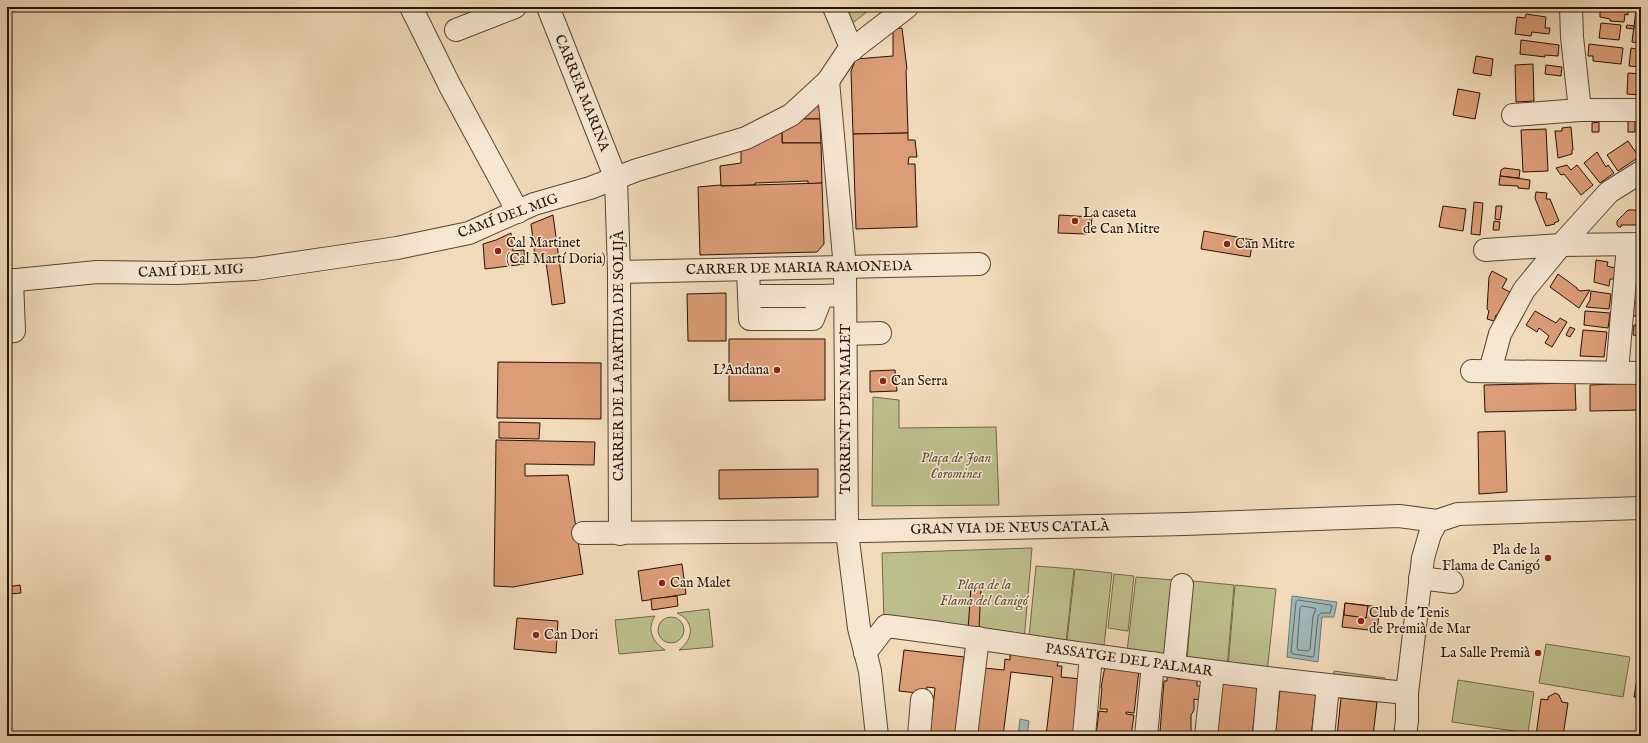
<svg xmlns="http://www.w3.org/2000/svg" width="1648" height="743" font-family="'IM FELL English',serif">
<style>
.green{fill:#bdbe8d;stroke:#726848}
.water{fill:#9eb8b9;stroke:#6e7670}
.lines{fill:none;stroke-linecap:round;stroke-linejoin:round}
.shore{stroke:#62655e;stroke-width:1}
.building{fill:#db9c77;stroke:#271203}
.minor-casing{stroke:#5a4431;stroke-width:24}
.minor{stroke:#f6e7d2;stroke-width:22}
.poi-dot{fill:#8f2418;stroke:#f6e7d2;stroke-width:1.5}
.labels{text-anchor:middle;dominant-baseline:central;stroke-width:3;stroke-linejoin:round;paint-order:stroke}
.street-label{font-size:14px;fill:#271203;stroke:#f6e7d2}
.poi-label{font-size:14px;fill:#271203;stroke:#f6e7d2;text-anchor:start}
.park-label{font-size:14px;font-style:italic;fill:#5c4e33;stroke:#f6e7d2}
</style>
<rect width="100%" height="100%" fill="#f1daba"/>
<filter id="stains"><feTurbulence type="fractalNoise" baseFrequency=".005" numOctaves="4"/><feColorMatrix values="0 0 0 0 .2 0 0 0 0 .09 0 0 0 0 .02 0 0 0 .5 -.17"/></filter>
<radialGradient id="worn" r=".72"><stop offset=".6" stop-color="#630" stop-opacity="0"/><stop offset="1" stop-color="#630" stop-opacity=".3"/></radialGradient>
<g class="green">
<path d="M 845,7 L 873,7 L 850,25 Z"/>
<path d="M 873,397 L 899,400 L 899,428 L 996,427 L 999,505 L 872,506 Z"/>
<path d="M 1032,548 L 1024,641 L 884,622 L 882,553 Z"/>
<path d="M 1036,566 L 1074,569 L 1066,642 L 1029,636 Z"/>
<path d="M 1075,569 L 1112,573 L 1104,646 L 1067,641 Z"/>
<path d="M 1114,574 L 1134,576 L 1128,631 L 1108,628 Z"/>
<path d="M 1136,577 L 1174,580 L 1167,657 L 1127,651 Z"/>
<path d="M 1193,581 L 1234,585 L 1227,669 L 1187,662 Z"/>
<path d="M 1235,585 L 1276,589 L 1267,673 L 1228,668 Z"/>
<path d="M 709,609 L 713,647 L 679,650 C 694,639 695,621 677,613 Z"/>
<path d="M 655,616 C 646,630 653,642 665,650 L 619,654 L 615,620 Z"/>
<circle cx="671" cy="630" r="13"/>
<path d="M 1546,644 L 1630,657 L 1623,697 L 1539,683 Z"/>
<path d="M 1334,671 L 1385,678 L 1384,692 L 1333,685 Z"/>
<path d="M 1458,680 L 1534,692 L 1528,733 L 1452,722 Z"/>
</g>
<g class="water">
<path d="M 1292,596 L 1337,602 L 1334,617 L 1322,617 L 1318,662 L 1287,657 Z"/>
<path d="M 1020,719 L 1029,721 L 1027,736 L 1018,736 Z"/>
</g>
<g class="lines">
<g class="shore">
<path d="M 1298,600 L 1330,605 L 1332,606 L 1330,613 L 1321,613 L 1318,616 L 1314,655 L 1313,657 L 1293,654 L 1291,652 L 1296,602 Z"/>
<path d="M 1302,606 L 1314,608 L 1316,609 L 1313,616 L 1310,649 L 1308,651 L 1298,650 L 1297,648 L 1300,608 Z"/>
</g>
</g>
<g class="building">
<path d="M 1605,7 L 1628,7 L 1628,15 L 1625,14 L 1624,22 L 1610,21 L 1610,19 L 1600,17 L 1600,9 L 1605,10 Z"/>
<path d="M 1636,10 L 1641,11 L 1641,44 L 1632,42 Z"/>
<path d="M 1526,14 L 1546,17 L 1545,28 L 1550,28 L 1549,34 L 1532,32 L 1531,36 L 1515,34 L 1517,17 L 1525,18 Z"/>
<path d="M 1601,23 L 1621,25 L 1619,40 L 1599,38 Z"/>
<path d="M 1627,25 L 1634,26 L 1634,29 L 1626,28 Z"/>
<path d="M 902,28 L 907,69 L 906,70 L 908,133 L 853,134 L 851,71 L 856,59 L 893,56 L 893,29 Z"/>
<path d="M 1521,40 L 1559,45 L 1558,56 L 1545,55 L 1545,57 L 1520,54 Z"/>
<path d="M 1589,44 L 1623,48 L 1621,64 L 1593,61 L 1593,56 L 1588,56 Z"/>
<path d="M 1631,48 L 1641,50 L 1641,67 L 1629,66 Z"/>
<path d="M 1476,56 L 1493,59 L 1491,76 L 1473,73 Z"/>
<path d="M 1533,64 L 1534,101 L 1516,102 L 1515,65 Z"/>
<path d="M 1546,65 L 1562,67 L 1561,76 L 1545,74 Z"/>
<path d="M 1628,73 L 1641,74 L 1641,95 L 1627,94 Z"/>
<path d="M 1458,89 L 1480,93 L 1475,119 L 1453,115 Z"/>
<path d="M 813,103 L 820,109 L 820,119 L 797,119 Z"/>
<path d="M 797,119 L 820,119 L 821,143 L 782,143 L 782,130 Z"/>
<rect x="1628" y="121" width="7" height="11"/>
<path d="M 1599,122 L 1599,132 L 1592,132 L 1592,123 Z"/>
<path d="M 1571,127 L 1573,150 L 1572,150 L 1572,154 L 1558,158 L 1555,131 L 1562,131 L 1562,128 Z"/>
<path d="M 1546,129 L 1548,171 L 1523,172 L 1521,130 Z"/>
<path d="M 782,130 L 782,143 L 821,143 L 822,183 L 808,184 L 808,181 L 755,183 L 755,185 L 721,186 L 720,166 L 741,163 L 741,148 Z"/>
<path d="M 908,133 L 908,140 L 915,140 L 917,157 L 909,157 L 908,164 L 915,164 L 917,227 L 856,229 L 853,134 Z"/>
<path d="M 1628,141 L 1639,157 L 1618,171 L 1607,155 Z"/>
<path d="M 1597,152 L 1606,167 L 1608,165 L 1614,173 L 1600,183 L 1584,163 Z"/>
<path d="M 1567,165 L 1571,170 L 1577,165 L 1593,185 L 1581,195 L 1564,174 L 1561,175 L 1556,168 Z"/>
<path d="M 1504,168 L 1520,170 L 1519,178 L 1500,176 L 1501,170 Z"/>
<path d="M 1500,176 L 1530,180 L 1529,189 L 1518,188 L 1518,186 L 1499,185 Z"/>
<path d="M 822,183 L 824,244 L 817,252 L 700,255 L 698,187 L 721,185 L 721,186 Z"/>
<path d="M 1536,192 L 1547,193 L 1546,199 L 1550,199 L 1559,221 L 1554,223 L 1555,224 L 1546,226 L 1535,198 Z"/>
<path d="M 1474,202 L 1483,203 L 1480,235 L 1471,234 Z"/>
<path d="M 1443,206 L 1466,209 L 1463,231 L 1439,227 Z"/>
<path d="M 1496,206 L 1502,206 L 1500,220 L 1495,219 Z"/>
<path d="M 1628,210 L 1635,210 L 1638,214 L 1639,225 L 1621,225 L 1621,227 L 1619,227 L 1617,225 L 1617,221 Z"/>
<path d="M 553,215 L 565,303 L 552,305 L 546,262 L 536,264 L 531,224 Z"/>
<path d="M 1059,215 L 1092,217 L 1091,226 L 1087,226 L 1087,234 L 1058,233 Z"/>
<path d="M 1494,221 L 1500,222 L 1499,230 L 1493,230 Z"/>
<path d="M 1204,231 L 1253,240 L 1250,257 L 1201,249 Z"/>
<path d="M 511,233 L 513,251 L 524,250 L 525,264 L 485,269 L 483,244 L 496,240 Z"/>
<path d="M 1596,260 L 1608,262 L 1607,266 L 1615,268 L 1614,279 L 1610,279 L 1609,286 L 1594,282 Z"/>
<path d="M 1637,266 L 1641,266 L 1641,283 L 1634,282 Z"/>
<path d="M 1492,271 L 1507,279 L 1502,288 L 1510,292 L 1497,315 L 1496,315 L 1494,321 L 1487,319 L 1489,311 L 1487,309 L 1489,277 Z"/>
<path d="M 1558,274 L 1577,288 L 1577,289 L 1580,291 L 1590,290 L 1579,308 L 1550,287 Z"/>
<path d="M 1591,291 L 1611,294 L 1609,309 L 1586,307 L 1590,300 Z"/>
<path d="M 726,293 L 726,341 L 688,341 L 687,294 Z"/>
<path d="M 1633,302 L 1641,303 L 1641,316 L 1632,316 Z"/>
<path d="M 1535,311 L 1556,323 L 1560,318 L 1567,322 L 1552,347 L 1545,343 L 1549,336 L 1539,328 L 1537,332 L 1526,325 Z"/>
<path d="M 1585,311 L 1610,313 L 1608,328 L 1584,325 Z"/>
<path d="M 1634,325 L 1641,326 L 1641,336 L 1633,335 Z"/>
<path d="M 1570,327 L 1575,329 L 1570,337 L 1566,335 Z"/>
<path d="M 1583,330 L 1607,332 L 1604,357 L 1580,356 Z"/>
<path d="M 729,339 L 825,339 L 825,400 L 729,401 Z"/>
<path d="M 7,342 L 10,342 L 11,357 L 7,357 Z"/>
<path d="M 1638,342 L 1641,342 L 1641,359 L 1637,359 Z"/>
<path d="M 498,362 L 601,363 L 601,419 L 497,418 Z"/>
<path d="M 895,370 L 897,391 L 870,392 L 870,371 Z"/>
<path d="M 1575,383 L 1576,410 L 1485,412 L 1484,385 Z"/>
<path d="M 1641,383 L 1641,410 L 1590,411 L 1590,385 Z"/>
<path d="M 499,422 L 540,423 L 539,439 L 499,438 Z"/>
<path d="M 1505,431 L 1507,492 L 1479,494 L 1478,432 Z"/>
<path d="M 496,440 L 595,442 L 594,465 L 525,464 L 525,476 L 568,475 L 583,574 L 513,587 L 494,586 Z"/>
<path d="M 818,469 L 818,497 L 719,499 L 719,470 Z"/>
<path d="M 682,564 L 686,594 L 642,601 L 638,571 Z"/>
<path d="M 20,585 L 21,593 L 9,594 L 9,598 L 7,599 L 7,587 Z"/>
<path d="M 971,586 L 981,586 L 979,630 L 968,630 Z"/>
<path d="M 677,596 L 678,606 L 652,610 L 651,599 Z"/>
<path d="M 1345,603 L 1380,607 L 1377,631 L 1342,627 Z"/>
<path d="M 1345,603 L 1368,606 L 1366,618 L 1344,615 Z"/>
<path d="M 517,618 L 558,621 L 556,653 L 514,649 Z"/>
<path d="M 904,650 L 964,657 L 955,736 L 930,736 L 935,688 L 927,687 L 926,694 L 899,691 Z"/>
<path d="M 1010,653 L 1059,660 L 1057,666 L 1062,666 L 1061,677 L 1081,679 L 1074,736 L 1046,736 L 1053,677 L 1011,672 L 1003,736 L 976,736 L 984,668 L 1004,670 L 1005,659 L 1010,660 Z"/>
<path d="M 1641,655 L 1641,698 L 1634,697 Z"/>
<path d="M 1105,666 L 1139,670 L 1134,713 L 1126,712 L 1126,714 L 1134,715 L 1131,736 L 1096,736 L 1099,711 L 1107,712 L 1107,709 L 1100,709 L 1102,688 L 1101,688 Z"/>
<path d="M 1167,676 L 1177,677 L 1177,679 L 1194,679 L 1194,680 L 1197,680 L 1197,686 L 1202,686 L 1200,700 L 1194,699 L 1194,710 L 1191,715 L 1191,736 L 1161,736 L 1160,732 L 1164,681 L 1167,681 Z"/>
<path d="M 1222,682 L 1258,687 L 1252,736 L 1216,736 Z"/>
<path d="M 1280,690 L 1316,695 L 1311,736 L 1275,736 Z"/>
<path d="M 1555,693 L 1559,695 L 1562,702 L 1568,703 L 1563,736 L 1536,736 L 1541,699 L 1548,700 L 1548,697 Z"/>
<path d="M 1341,698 L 1377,702 L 1373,736 L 1337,736 Z"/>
<path d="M 1641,704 L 1641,736 L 1637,736 Z"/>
</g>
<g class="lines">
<defs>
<g id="minor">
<path d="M 411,7 L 450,86 L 518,212"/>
<path d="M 548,7 L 616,179 L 619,272 L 620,534"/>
<path d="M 834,7 L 852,50"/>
<path d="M 1571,7 L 1572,37 L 1580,110"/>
<path d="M 456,30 L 515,7"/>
<path d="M 828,81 L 845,268 L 847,532 L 859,628 L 870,671 L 877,736"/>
<path d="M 1513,115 L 1580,110 L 1641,110"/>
<path d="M 1485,250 L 1561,245 L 1641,244"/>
<path d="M 748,270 L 750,319 L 813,319 L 822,296 L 845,295"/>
<path d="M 619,272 L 979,264"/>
<path d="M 7,281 L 97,272 L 177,273 L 255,269 L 397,248 L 469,233 L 534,204 L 590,188 L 637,170 L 746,138 L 791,115 L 828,81 L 846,54 L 907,7"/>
<path d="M 749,296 L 822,296"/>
<path d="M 7,332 L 14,331 L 12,280"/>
<path d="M 846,334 L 880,333"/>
<path d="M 1472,371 L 1641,373"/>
<path d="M 1490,371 L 1500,334 L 1524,290 L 1561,245 L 1609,192 L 1641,172"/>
<path d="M 1617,372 L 1628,245"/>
<path d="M 1437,521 L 1458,514 L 1641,508"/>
<path d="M 583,533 L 865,531 L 1185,524 L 1399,516 L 1437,521"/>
<path d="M 1420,578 L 1452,582"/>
<path d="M 865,653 L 886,626 C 955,634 1023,646 1092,655 C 1197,670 1301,683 1407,693"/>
<path d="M 1174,666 L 1182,585"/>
<path d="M 919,736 L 922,700"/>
<path d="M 966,736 L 978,638"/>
<path d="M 1084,736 L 1091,655"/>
<path d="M 1146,736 L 1153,663"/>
<path d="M 1206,736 L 1213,672"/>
<path d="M 1264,736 L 1269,679"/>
<path d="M 1323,736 L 1328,686"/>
<path d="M 1405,736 L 1407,720 L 1407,693 L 1423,558 L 1430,534 L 1437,521"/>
</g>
</defs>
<use href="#minor" class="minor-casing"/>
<use href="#minor" class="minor"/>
</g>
<g class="poi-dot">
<circle cx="1075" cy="221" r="4"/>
<circle cx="1227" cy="244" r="4"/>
<circle cx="498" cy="251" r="4"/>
<circle cx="777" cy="370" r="4"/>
<circle cx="883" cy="381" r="4"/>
<circle cx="1548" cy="558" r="4"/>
<circle cx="662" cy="583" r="4"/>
<circle cx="1361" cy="621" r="4"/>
<circle cx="536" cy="635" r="4"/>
<circle cx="1538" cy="653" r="4"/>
</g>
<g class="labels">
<g class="street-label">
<text transform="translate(582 93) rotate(68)">CARRER MARINA</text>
<text transform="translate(508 216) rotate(-20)">CAMÍ DEL MIG</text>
<text transform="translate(799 268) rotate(-1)">CARRER DE MARIA RAMONEDA</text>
<text transform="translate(191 271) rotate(-2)">CAMÍ DEL MIG</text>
<text transform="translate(619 356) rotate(-90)">CARRER DE LA PARTIDA DE SOLIJÀ</text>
<text transform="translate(846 409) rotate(-90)">TORRENT D'EN MALET</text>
<text transform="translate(1010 528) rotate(-1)">GRAN VIA DE NEUS CATALÀ</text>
<text transform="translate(1129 660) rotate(8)">PASSATGE DEL PALMAR</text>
</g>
<g class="poi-label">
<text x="1083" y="213">La caseta<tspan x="1083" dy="16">de Can Mitre</tspan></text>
<text x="506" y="243">Cal Martinet<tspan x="506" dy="16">(Cal Martí Doria)</tspan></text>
<text x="1235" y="244">Can Mitre</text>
<text x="769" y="370" text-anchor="end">L'Andana</text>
<text x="891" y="381">Can Serra</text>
<text x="1540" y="550" text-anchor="end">Pla de la<tspan x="1540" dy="16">Flama de Canigó</tspan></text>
<text x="670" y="583">Can Malet</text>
<text x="1369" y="613">Club de Tenis<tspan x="1369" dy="16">de Premià de Mar</tspan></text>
<text x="544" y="635">Can Dori</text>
<text x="1530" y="653" text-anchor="end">La Salle Premià</text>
</g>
<g class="park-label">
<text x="956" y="458">Plaça de Joan<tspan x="956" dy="16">Coromines</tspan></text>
<text x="984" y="585">Plaça de la<tspan x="984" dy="16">Flama del Canigó</tspan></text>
</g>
</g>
<rect width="1648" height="743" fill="none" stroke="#f1daba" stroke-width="24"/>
<rect x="8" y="8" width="1632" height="727" fill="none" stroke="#271203" stroke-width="2"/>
<rect x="12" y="12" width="1624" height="719" fill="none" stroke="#271203"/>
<rect width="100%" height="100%" filter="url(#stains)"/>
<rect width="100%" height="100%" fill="url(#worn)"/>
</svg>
